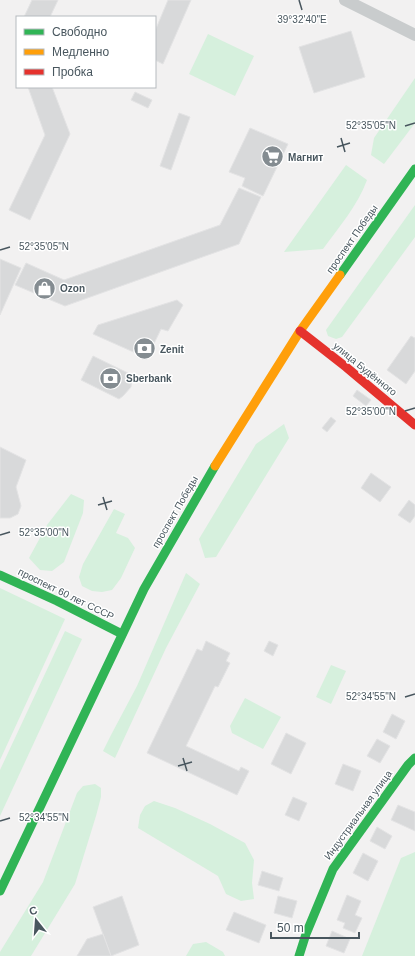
<svg xmlns="http://www.w3.org/2000/svg" width="415" height="956" font-family="Helvetica,sans-serif">
<style>
.green{fill:#d6f0dd}
.building{fill:#d8d9da;stroke:#e3e3e4}
.lines{fill:none;stroke-linecap:round;stroke-linejoin:round}
.street{stroke:#c9cccd;stroke-width:12}
.fast{stroke:#30b455;stroke-width:9}
.slow{stroke:#ff9f0a;stroke-width:9}
.jam{stroke:#e5322d;stroke-width:9}
.ticks{fill:none;stroke:#48565e;stroke-width:1.5}
.labels{text-anchor:middle;dominant-baseline:central;stroke-width:3;stroke-linejoin:round;paint-order:stroke}
.poi-label{font-size:10px;font-weight:bold;fill:#48565e;stroke:#fff;text-anchor:start}
.street-label{font-size:10px;fill:#48565e;stroke:#fff}
.ticks-label{font-size:10px;text-anchor:middle;fill:#48565e;stroke:#fff;stroke-width:3;stroke-linejoin:round;paint-order:stroke}
</style>
<rect width="100%" height="100%" fill="#f2f1f1"/>
<g class="green">
<path d="M 208,34 L 254,56 L 235,96 L 189,74 Z"/>
<path d="M 415,78 L 415,123 L 384,164 L 371,155 L 374,138 Z"/>
<path d="M 346,165 L 367,180 C 358,205 339,227 323,249 L 284,252 Z"/>
<path d="M 415,205 L 415,237 L 342,337 L 336,339 L 328,336 L 326,330 Z"/>
<path d="M 284,424 L 289,438 L 216,557 L 205,558 L 199,539 L 256,444 Z"/>
<path d="M 71,494 L 84,500 L 83,513 L 64,562 L 52,571 L 40,570 L 29,558 L 47,525 Z"/>
<path d="M 114,509 L 125,514 L 116,533 L 128,538 L 135,548 L 121,578 L 112,590 L 102,592 L 92,591 L 82,586 L 79,577 L 83,564 Z"/>
<path d="M 186,573 L 200,584 L 166,648 L 115,758 L 103,751 L 111,735 L 137,686 Z"/>
<path d="M 0,588 L 65,619 L 0,760 Z"/>
<path d="M 65,631 L 82,639 L 0,816 L 0,770 Z"/>
<path d="M 331,665 L 346,671 L 331,704 L 316,697 Z"/>
<path d="M 245,698 L 281,717 L 263,749 L 232,733 L 230,726 Z"/>
<path d="M 95,784 L 101,788 L 101,797 L 96,816 L 75,884 L 31,956 L 0,956 L 0,952 L 43,882 L 77,793 L 83,786 Z"/>
<path d="M 154,801 L 175,808 L 210,824 L 245,843 L 254,860 L 252,883 L 254,899 L 241,901 L 226,894 L 218,876 L 138,828 L 140,815 L 145,806 Z"/>
<path d="M 415,852 L 415,956 L 362,956 L 401,858 Z"/>
<path d="M 206,942 L 223,952 L 225,956 L 186,956 L 193,944 Z"/>
</g>
<g class="building">
<path d="M 32,0 L 58,0 L 50,17 L 24,17 Z"/>
<path d="M 168,0 L 191,0 L 163,64 L 155,60 L 155,31 Z"/>
<path d="M 351,31 L 365,77 L 314,93 L 299,47 Z"/>
<path d="M 28,87 L 52,87 L 70,134 L 30,220 L 9,210 L 45,135 Z"/>
<path d="M 135,92 L 152,100 L 148,108 L 131,100 Z"/>
<path d="M 179,113 L 190,117 L 171,170 L 160,166 Z"/>
<path d="M 250,128 L 288,144 L 263,196 L 242,186 L 245,178 L 229,172 Z"/>
<path d="M 239,188 L 261,197 L 239,244 L 65,306 L 15,285 L 26,263 L 64,280 L 220,225 Z"/>
<path d="M 0,259 L 21,268 L 0,315 Z"/>
<path d="M 177,300 L 183,305 L 168,331 L 161,329 L 147,358 L 93,334 L 98,325 Z"/>
<path d="M 411,336 L 415,338 L 415,371 L 406,384 L 387,370 Z"/>
<path d="M 93,356 L 132,375 L 131,387 L 123,396 L 119,399 L 81,380 Z"/>
<path d="M 357,390 L 371,400 L 366,406 L 353,396 Z"/>
<path d="M 331,417 L 336,421 L 327,432 L 322,428 Z"/>
<path d="M 0,447 L 26,460 L 16,487 L 21,506 L 18,514 L 10,518 L 0,518 Z"/>
<path d="M 371,473 L 391,487 L 380,502 L 361,488 Z"/>
<path d="M 409,500 L 415,505 L 415,516 L 410,523 L 398,515 Z"/>
<path d="M 206,641 L 230,653 L 226,661 L 230,663 L 218,687 L 215,686 L 186,746 L 239,771 L 241,767 L 249,771 L 237,795 L 147,753 L 197,649 L 202,651 Z"/>
<path d="M 269,641 L 278,645 L 273,656 L 264,651 Z"/>
<path d="M 392,714 L 405,721 L 396,739 L 383,732 Z"/>
<path d="M 286,733 L 306,743 L 291,774 L 271,764 Z"/>
<path d="M 377,739 L 390,746 L 380,763 L 367,756 Z"/>
<path d="M 343,764 L 361,771 L 353,791 L 335,784 Z"/>
<path d="M 293,797 L 307,803 L 299,821 L 285,815 Z"/>
<path d="M 398,805 L 415,812 L 415,831 L 391,820 Z"/>
<path d="M 377,827 L 392,836 L 385,849 L 370,841 Z"/>
<path d="M 363,853 L 378,861 L 368,881 L 353,873 Z"/>
<path d="M 262,871 L 283,878 L 279,891 L 258,885 Z"/>
<path d="M 347,895 L 361,901 L 355,915 L 362,918 L 355,933 L 343,928 L 345,923 L 337,920 Z"/>
<path d="M 122,896 L 139,945 L 111,956 L 93,907 Z"/>
<path d="M 278,896 L 297,901 L 292,918 L 274,913 Z"/>
<path d="M 234,912 L 266,925 L 259,943 L 226,930 Z"/>
<path d="M 332,931 L 350,939 L 344,953 L 326,946 Z"/>
<path d="M 103,934 L 111,956 L 77,956 L 87,939 Z"/>
</g>
<g class="lines">
<path class="street" d="M 345,0 L 415,35"/>
<g class="fast">
<path d="M 340,275 L 415,169"/>
<path d="M 0,575 L 57,601 L 122,634"/>
<path d="M 0,891 L 144,589 L 215,466"/>
<path d="M 299,956 L 306,934 L 333,869 L 408,765 L 415,758"/>
</g>
<path class="slow" d="M 215,466 L 300,331 L 340,275"/>
<path class="jam" d="M 300,331 L 346,367 L 415,425"/>
</g>
<path class="ticks" d="M 299,0 L 302,10M 405,126 L 415,123M 341,138 L 345,152M 337,147 L 350,143M 0,250 L 10,247M 405,411 L 415,408M 103,497 L 107,510M 98,505 L 112,501M 0,535 L 10,532M 405,697 L 415,694M 183,758 L 187,771M 178,766 L 192,762M 0,821 L 10,818"/>
<defs>
<symbol id="supermarket-disc" viewBox="-11 -11 22 22"><circle r="9.5" fill="#848c91" stroke="#fff"/><path d="M-6-5.5h2.5l.6 2H6L4.5 2H-2.5L-4.4-4H-6ZM-1.5 3.2a1.3 1.3 0 1 0 .1 0ZM3 3.2a1.3 1.3 0 1 0 .1 0Z" fill="#fff"/></symbol>
<symbol id="shop-disc" viewBox="-11 -11 22 22"><circle r="9.5" fill="#848c91" stroke="#fff"/><path d="M-5-2.5h2.3a2.7 3.5 0 0 1 5.4 0H5L5.5 6h-11ZM-1.5-2.5h3a1.5 2.3 0 0 0-3 0Z" fill="#fff"/></symbol>
<symbol id="bank-disc" viewBox="-11 -11 22 22"><circle r="9.5" fill="#848c91" stroke="#fff"/><path d="M-6-4H6V4H-6ZM0-2.3a2.3 2.3 0 1 0 0 4.6a2.3 2.3 0 1 0 0-4.6Z" fill="#fff"/></symbol>
</defs>
<g fill-rule="evenodd">
<use href="#supermarket-disc" x="260" y="144" width="25" height="25"/>
<use href="#shop-disc" x="32" y="276" width="25" height="25"/>
<use href="#bank-disc" x="132" y="336" width="25" height="25"/>
<use href="#bank-disc" x="98" y="366" width="25" height="25"/>
</g>
<g class="labels">
<g class="poi-label">
<text x="288" y="157">Магнит</text>
<text x="60" y="288">Ozon</text>
<text x="160" y="349">Zenit</text>
<text x="126" y="378">Sberbank</text>
</g>
<g class="street-label">
<text transform="translate(352 239) rotate(-55)">проспект Победы</text>
<text transform="translate(365 369) rotate(39)">улица Будённого</text>
<text transform="translate(175 512) rotate(-60)">проспект Победы</text>
<text transform="translate(66 594) rotate(26)">проспект 60 лет СССР</text>
<text transform="translate(358 815) rotate(-54)">Индустриальная улица</text>
</g>
</g>
<g class="ticks-label">
<text x="302" y="23">39°32'40"E</text>
<text x="371" y="129">52°35'05"N</text>
<text x="44" y="250">52°35'05"N</text>
<text x="371" y="415">52°35'00"N</text>
<text x="44" y="536">52°35'00"N</text>
<text x="371" y="700">52°34'55"N</text>
<text x="44" y="821">52°34'55"N</text>
</g>
<rect x="16" y="16" width="140" height="72" fill="#ffffff" stroke="#b6bbbf"/>
<rect x="24" y="29" width="20" height="6" fill="#30b455" stroke="#b6bbbf"/>
<text x="52" y="36" font-size="12" fill="#48565e">Свободно</text>
<rect x="24" y="49" width="20" height="6" fill="#ff9f0a" stroke="#b6bbbf"/>
<text x="52" y="56" font-size="12" fill="#48565e">Медленно</text>
<rect x="24" y="69" width="20" height="6" fill="#e5322d" stroke="#b6bbbf"/>
<text x="52" y="76" font-size="12" fill="#48565e">Пробка</text>
<g transform="translate(36 920) rotate(343)" stroke="#ffffff" stroke-width="3" paint-order="stroke">
<path d="M0-3L7 15L0 10L-7 15Z" fill="#48565e"/>
<text y="-6" font-size="11" font-weight="bold" text-anchor="middle" fill="#48565e">С</text>
</g>
<path d="M271 932v6h88v-6" fill="none" stroke="#48565e" stroke-width="2"/>
<text x="277" y="932" font-size="12" fill="#48565e" stroke="#ffffff" stroke-width="3" paint-order="stroke">50 m</text>
</svg>
